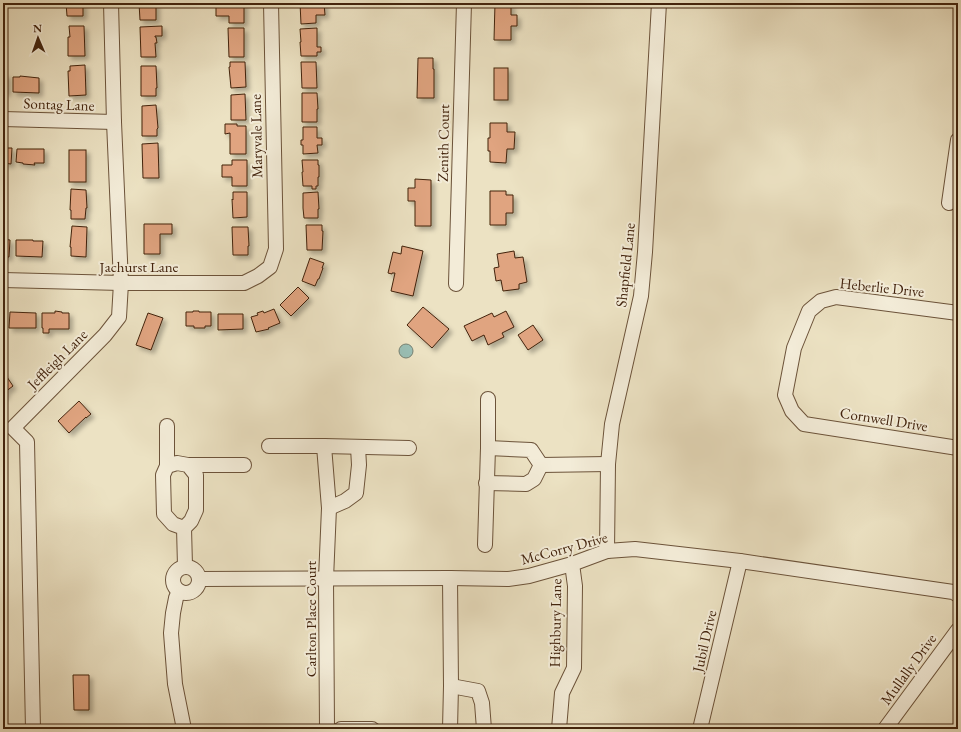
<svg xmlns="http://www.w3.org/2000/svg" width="961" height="732" font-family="'EB Garamond',serif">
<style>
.water{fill:#99beb4;stroke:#768071}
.building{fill:#e0a480;stroke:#42230d;filter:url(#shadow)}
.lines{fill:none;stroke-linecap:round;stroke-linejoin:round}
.minor-casing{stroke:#6c533a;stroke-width:16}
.minor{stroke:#f3ecd8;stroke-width:14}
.labels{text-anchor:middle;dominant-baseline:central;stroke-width:4;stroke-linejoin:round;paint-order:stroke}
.street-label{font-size:15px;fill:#42230d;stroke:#f3ecd8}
</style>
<defs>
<filter id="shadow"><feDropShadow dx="3.5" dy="3.5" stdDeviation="2" flood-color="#0004"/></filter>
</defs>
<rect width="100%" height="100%" fill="#ece2c3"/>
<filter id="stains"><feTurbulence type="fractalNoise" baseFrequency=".005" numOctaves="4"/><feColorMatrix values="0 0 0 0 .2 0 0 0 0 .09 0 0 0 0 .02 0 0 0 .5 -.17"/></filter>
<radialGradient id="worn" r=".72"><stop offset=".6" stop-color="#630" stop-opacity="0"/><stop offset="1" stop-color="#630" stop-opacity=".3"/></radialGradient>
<circle class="water" cx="406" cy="351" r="7"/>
<g class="building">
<path d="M 66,3 L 83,3 L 83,16 L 67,16 Z"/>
<path d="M 139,3 L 156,3 L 156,20 L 140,20 Z"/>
<path d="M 216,3 L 244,3 L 244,23 L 229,23 L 229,16 L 216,16 Z"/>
<path d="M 300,3 L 324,3 L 325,15 L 316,15 L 316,23 L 301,24 Z"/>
<path d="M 495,3 L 511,3 L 511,15 L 517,15 L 517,26 L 511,26 L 511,40 L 494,40 Z"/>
<path d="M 69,26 L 84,26 L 85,56 L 68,56 L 68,37 L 70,37 Z"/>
<path d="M 162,26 L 162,36 L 155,36 L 155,37 L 156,37 L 157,43 L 155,43 L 156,57 L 141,57 L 140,27 Z"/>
<path d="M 228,28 L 244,28 L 244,57 L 229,57 Z"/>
<path d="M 317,28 L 317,47 L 321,47 L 321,52 L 317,52 L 317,56 L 301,56 L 300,42 L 301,42 L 300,29 Z"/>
<path d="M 418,58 L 433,58 L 433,69 L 434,69 L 434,98 L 417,98 Z"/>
<path d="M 230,62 L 245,62 L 246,87 L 231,88 L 229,67 L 230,67 Z"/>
<path d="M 301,62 L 316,62 L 317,88 L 302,88 Z"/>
<path d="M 85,65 L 86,95 L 69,96 L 68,71 L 70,71 L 70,66 Z"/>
<path d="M 141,66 L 156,66 L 157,88 L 156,88 L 156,96 L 141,96 Z"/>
<rect x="494" y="68" width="14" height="32"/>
<path d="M 3,74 L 7,75 L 7,93 L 3,92 Z"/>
<path d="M 20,76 L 39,78 L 39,93 L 13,92 L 13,77 L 20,77 Z"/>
<path d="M 302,93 L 317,93 L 318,109 L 317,109 L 317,122 L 302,122 Z"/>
<path d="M 245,94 L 246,120 L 231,120 L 231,95 Z"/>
<path d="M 156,105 L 158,128 L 157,129 L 157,136 L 142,136 L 142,106 Z"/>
<path d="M 490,123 L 507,123 L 507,132 L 515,132 L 514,149 L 507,149 L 506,163 L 490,162 L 490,151 L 488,151 L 488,138 L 490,138 Z"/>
<path d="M 225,124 L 237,124 L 237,126 L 246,126 L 246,154 L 230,154 L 230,133 L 225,134 Z"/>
<path d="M 303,127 L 317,127 L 317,138 L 322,138 L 322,145 L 317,145 L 318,153 L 303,154 L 303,145 L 301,145 L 301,140 L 303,140 Z"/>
<path d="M 158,143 L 159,178 L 143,178 L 142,144 Z"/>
<path d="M 3,147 L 3,148 L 12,148 L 11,164 L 3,163 Z"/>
<path d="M 17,149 L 44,149 L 44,163 L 34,163 L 35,165 L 23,164 L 23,163 L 16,162 Z"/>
<rect x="69" y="150" width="17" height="32"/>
<path d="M 232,160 L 247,160 L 247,186 L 232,186 L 232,177 L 222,177 L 222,165 L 232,165 Z"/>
<path d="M 302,160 L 318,160 L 318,165 L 319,165 L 319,177 L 318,177 L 318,186 L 316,186 L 316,189 L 312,189 L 312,186 L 303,186 L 302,172 L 303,172 Z"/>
<path d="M 415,179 L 431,180 L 431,226 L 415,226 L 415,201 L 408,201 L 408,188 L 415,188 Z"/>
<path d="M 71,189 L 86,190 L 87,208 L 86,208 L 85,219 L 71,219 L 71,210 L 70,210 Z"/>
<path d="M 490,191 L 506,191 L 506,195 L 513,195 L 513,213 L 506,213 L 506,225 L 490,225 Z"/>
<path d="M 233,192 L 247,192 L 247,217 L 233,218 L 232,199 L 233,200 Z"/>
<path d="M 318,192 L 319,209 L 318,209 L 318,218 L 304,218 L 303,208 L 303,193 Z"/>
<path d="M 144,224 L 172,224 L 172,234 L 160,234 L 160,254 L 144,254 Z"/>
<path d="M 306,225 L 322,225 L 322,231 L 323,231 L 322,250 L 307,250 Z"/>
<path d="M 72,226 L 87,227 L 86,257 L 71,256 L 71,247 L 70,247 Z"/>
<path d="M 232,227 L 248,227 L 249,246 L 248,246 L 248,255 L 233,255 Z"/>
<path d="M 3,239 L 10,240 L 9,257 L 3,257 Z"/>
<path d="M 16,240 L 33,240 L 33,241 L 43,241 L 42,257 L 16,256 Z"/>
<path d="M 402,246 L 423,251 L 413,296 L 391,291 L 395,273 L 392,273 L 392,274 L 388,273 L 393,252 L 401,254 Z"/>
<path d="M 514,251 L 515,258 L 523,257 L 527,282 L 519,284 L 519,289 L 503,291 L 501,280 L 496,281 L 494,268 L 499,267 L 497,254 Z"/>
<path d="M 310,258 L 324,263 L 322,268 L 323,268 L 319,279 L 318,279 L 315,286 L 302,281 Z"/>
<path d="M 298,287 L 309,298 L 291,316 L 280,305 Z"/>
<path d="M 423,307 L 449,329 L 432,348 L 407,325 Z"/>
<path d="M 274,309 L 280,323 L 268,328 L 269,329 L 256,332 L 251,317 L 258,315 L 257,313 L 263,311 L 264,313 Z"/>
<path d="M 55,311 L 62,312 L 62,313 L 69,313 L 69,329 L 49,329 L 49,333 L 43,333 L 43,328 L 42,328 L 42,313 L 55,313 Z"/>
<path d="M 193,311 L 199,311 L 199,312 L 211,312 L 211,326 L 205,326 L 205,328 L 194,328 L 194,326 L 186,326 L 186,312 L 193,312 Z"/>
<path d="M 506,311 L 514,327 L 502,333 L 504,337 L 488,345 L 484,335 L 472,341 L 464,326 L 492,313 L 494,317 Z"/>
<path d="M 10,312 L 36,313 L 36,328 L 9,328 Z"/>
<path d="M 148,313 L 163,318 L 151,350 L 136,345 Z"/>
<path d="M 218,314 L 243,314 L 243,329 L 218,330 Z"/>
<path d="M 533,325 L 543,340 L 528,350 L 518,335 Z"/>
<path d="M 5,374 L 13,386 L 5,392 L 7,394 L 3,397 L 3,375 Z"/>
<path d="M 79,401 L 91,414 L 86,418 L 86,417 L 69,433 L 58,421 Z"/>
<path d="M 73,675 L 89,675 L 89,710 L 74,710 Z"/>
</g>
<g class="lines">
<defs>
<g id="minor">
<path d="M 3,119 L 114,122"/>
<path d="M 949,203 L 958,140"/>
<path d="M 3,280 L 121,283 L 244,283 L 258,276 L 270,267 L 276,249 L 271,3"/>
<path d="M 456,284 L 464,3"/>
<path d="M 958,313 L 836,297 L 821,301 L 809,311 L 794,348 L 785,395 L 792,411 L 804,424 L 958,448"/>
<path d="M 269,446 L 324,446 L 409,448"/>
<path d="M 324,446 L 329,508 L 326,579 L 327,729"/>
<path d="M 488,448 L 531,450 L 541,465"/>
<path d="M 188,465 L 244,465"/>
<path d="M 541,465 L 608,464"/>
<path d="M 167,466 L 167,426"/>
<path d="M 486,483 L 526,484 L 534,479 L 541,465"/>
<path d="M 329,508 L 345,501 L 356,493 L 359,465 L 358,447"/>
<path d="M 184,528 L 191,521 L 196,510 L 196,475 L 188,465 L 177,463 L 167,466 L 163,475 L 164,514 L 173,524 L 184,528 L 185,566"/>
<path d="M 485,545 L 488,448 L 488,399"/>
<path d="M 607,551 L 608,464 L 612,424 L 641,296 L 645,252 L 659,3"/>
<circle cx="186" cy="580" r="13"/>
<path d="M 200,579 L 450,578 L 508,579 L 529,576 L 572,564 L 607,551 L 635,549 L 740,561 L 953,592 L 958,595"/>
<path d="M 179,591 L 176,598 L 173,613 L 171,633 L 175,684 L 184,729"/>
<path d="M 451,686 L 478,691 L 482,703 L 484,729"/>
<path d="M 33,729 L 27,442 L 13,428 L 105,335 L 119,317 L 121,283 L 114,122 L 111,3"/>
<path d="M 341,729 L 372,729"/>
<path d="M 450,729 L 451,686 L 450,578"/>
<path d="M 559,729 L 562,693 L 574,668 L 575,586 L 572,564"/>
<path d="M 700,729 L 740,561"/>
<path d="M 885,729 L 958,630"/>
</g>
</defs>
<use href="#minor" class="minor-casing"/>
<use href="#minor" class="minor"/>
</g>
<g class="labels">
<g class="street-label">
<text transform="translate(59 104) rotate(2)">Sontag Lane</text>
<text transform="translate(256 136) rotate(-91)">Maryvale Lane</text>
<text transform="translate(443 143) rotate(-89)">Zenith Court</text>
<text transform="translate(625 265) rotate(-84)">Shapfield Lane</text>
<text x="139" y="266">Jachurst Lane</text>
<text transform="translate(882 287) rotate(6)">Heberlie Drive</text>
<text transform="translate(57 359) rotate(-45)">Jeffleigh Lane</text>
<text transform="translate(884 419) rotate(9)">Cornwell Drive</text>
<text transform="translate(564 548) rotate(-15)">McCorry Drive</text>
<text transform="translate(310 619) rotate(-90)">Carlton Place Court</text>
<text transform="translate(555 623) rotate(-89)">Highbury Lane</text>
<text transform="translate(704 641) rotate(-77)">Jubil Drive</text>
<text transform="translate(908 669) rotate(-54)">Mullally Drive</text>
</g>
</g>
<rect width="961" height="732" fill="none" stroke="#ece2c3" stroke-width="16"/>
<rect x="4" y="4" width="953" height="724" fill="none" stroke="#42230d" stroke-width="2"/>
<rect x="8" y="8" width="945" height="716" fill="none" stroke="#42230d"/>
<g transform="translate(38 38) rotate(358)" stroke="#f3ecd8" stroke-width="3" paint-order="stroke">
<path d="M0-3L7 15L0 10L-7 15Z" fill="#42230d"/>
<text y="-6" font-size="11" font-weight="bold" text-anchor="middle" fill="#42230d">N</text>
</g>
<rect width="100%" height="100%" filter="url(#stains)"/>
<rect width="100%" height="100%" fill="url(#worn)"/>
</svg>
